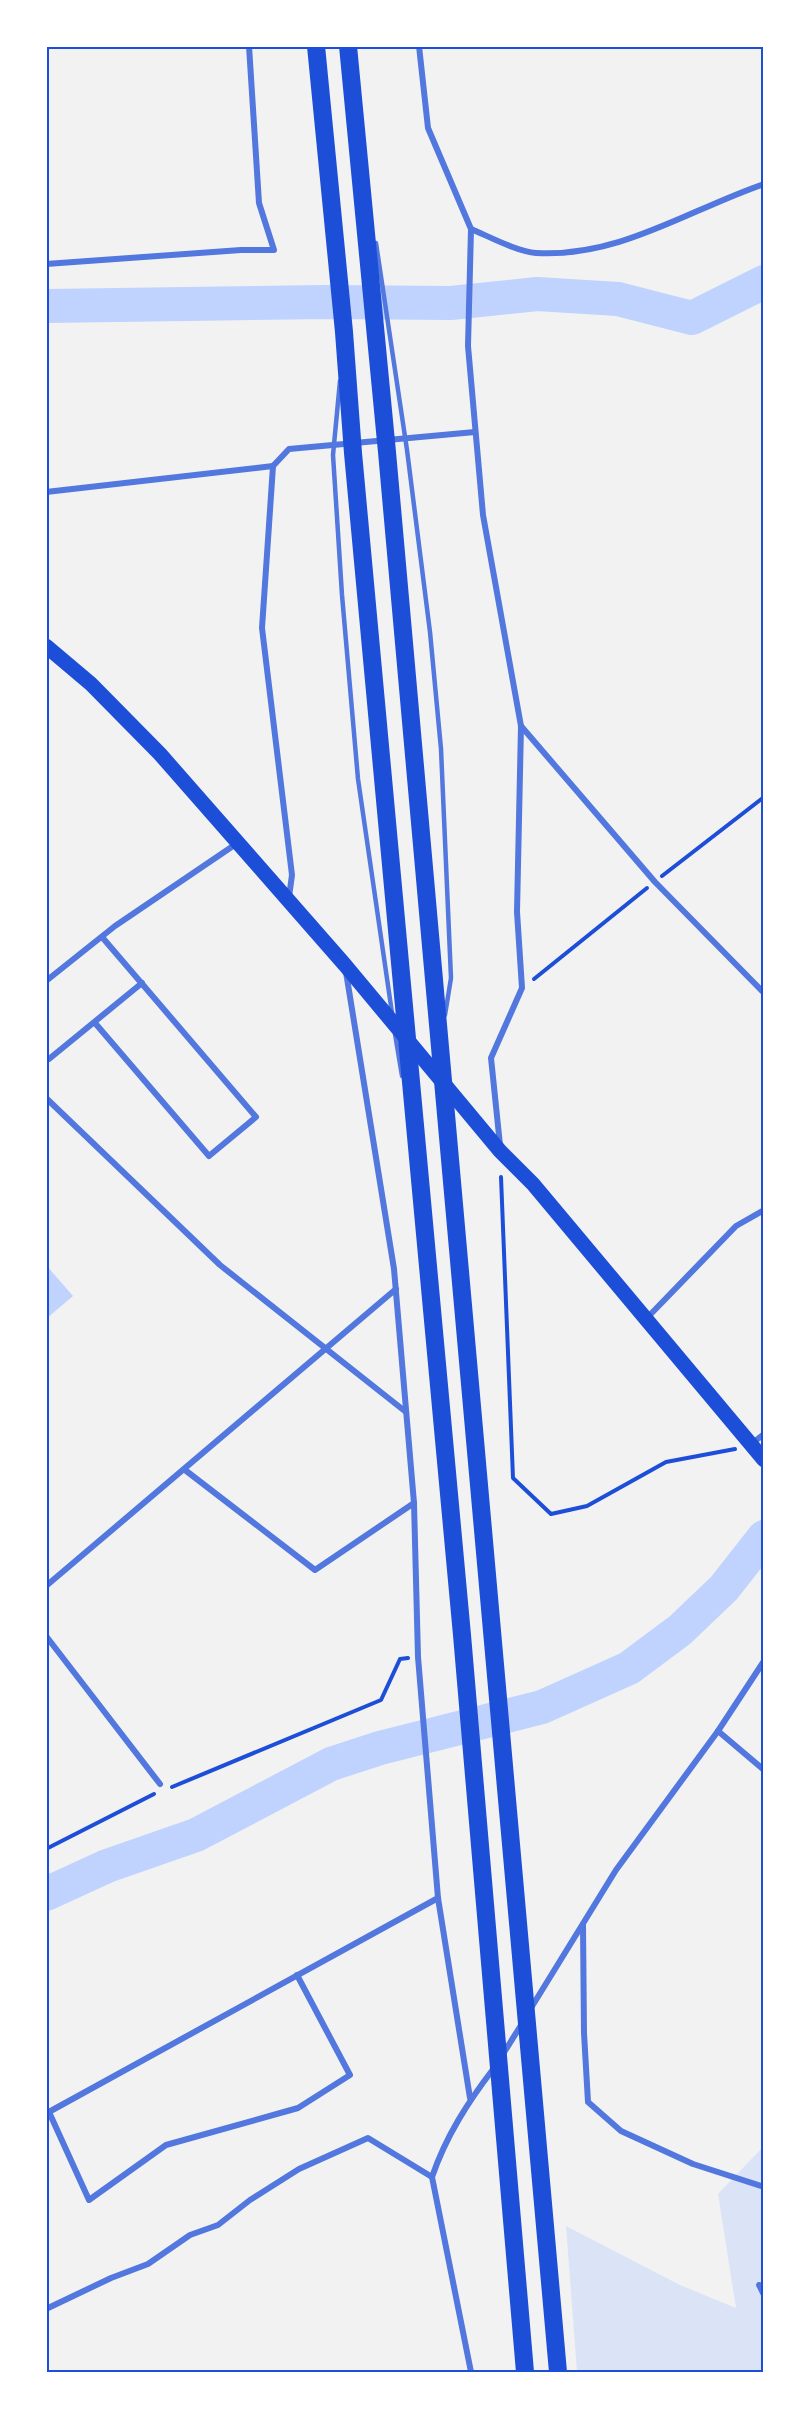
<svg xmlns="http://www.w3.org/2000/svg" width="810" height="2419" font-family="'Titillium Web',sans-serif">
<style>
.green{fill:#dbe4f7}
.water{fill:#bfd3fe}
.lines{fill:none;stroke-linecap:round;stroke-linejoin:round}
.river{stroke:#bfd3fe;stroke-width:34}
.path{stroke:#1d4ed8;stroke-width:4}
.service{stroke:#5277de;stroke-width:4.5}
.minor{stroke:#5277de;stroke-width:6}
.primary{stroke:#1d4ed8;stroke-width:15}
.motorway{stroke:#1d4ed8;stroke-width:18}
.neatline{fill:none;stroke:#1d4ed8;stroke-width:2}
</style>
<rect width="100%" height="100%" fill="#f2f2f2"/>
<path class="green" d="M 763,2147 L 763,2372 L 577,2372 L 566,2226 L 680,2285 L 736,2308 L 718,2194 Z"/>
<path class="water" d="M 46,1265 L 73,1296 L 47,1318 L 46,1318 Z"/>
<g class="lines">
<g class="river">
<path d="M 46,306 L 325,302 L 451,303 L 537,294 L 618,299 L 692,318 L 764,282"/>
<path d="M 46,1894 L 107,1866 L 196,1835 L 331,1764 L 380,1748 L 542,1707 L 629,1668 L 680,1630 L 724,1588 L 764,1537"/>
</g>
<g class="path">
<path d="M 662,876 L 764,797"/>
<path d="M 534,979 L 647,888"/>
<path d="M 501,1177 L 513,1478 L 551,1514 L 587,1506 L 666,1462 L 735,1449"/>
<path d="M 172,1787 L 381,1700 L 400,1659 L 408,1658"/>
<path d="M 46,1849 L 154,1794"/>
</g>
<g class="service">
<path d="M 376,243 L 407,450 L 430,632 L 441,749 L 451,978 L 445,1015"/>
<path d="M 340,381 L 333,455 L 342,595 L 358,779 L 392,1013"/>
<path d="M 395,1034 L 402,1076"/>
</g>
<g class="minor">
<path d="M 419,46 L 428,128 L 471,229 L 468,346 L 483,515 L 521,726 L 517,912 L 522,988 L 491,1058 L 500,1145"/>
<path d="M 471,229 C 488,236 518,252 536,253 C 619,258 688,210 764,184"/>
<path d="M 46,264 L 241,250 L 274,250 L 259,203 L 249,46"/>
<path d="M 46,492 L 273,466"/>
<path d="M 521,726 L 655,882 L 764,993"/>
<path d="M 289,897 L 292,875 L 262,628 L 273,466 L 289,449 L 475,432"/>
<path d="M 346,972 L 394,1269 L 414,1503 L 418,1657 L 438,1898 L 470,2098"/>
<path d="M 46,981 L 115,926 L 236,844"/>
<path d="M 95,1023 L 209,1156 L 256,1117 L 102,937"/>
<path d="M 49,1059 L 142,983"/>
<path d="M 46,1098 L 220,1265 L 406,1412"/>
<path d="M 646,1319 L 736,1226 L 764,1210"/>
<path d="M 750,1445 L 764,1434"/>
<path d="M 185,1470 L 315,1570 L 414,1503"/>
<path d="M 46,1586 L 396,1289"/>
<path d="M 46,1636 L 160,1784"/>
<path d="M 718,1731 L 764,1770"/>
<path d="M 583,1925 L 584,2033 L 588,2102 L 621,2131 L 693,2164 L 764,2187"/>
<path d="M 531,2008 L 616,1870 L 718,1731 L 764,1661"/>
<path d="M 503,2054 L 523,2022"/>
<path d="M 49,2112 L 89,2200 L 166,2145 L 298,2108 L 350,2075 L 297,1975"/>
<path d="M 47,2113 L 438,1898"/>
<path d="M 764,2286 L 759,2285 L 764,2295"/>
<path d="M 46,2309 L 111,2278 L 148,2264 L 190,2235 L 218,2225 L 250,2200 L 299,2169 L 368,2138 L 432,2177"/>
<path d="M 471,2372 L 432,2177 C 446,2136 468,2102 494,2068"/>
</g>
<path class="primary" d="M 46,646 L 91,684 L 160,754 L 345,965 L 500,1151 L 533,1184 L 764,1460"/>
<g class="motorway">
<path d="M 316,46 L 344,332 L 353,453 L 462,1635 L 525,2372"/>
<path d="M 348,46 L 387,452 L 558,2372"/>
</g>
</g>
<rect width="810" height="2419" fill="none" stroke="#ffffff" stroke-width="96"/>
<rect x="48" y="48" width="714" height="2323" class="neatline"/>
</svg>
